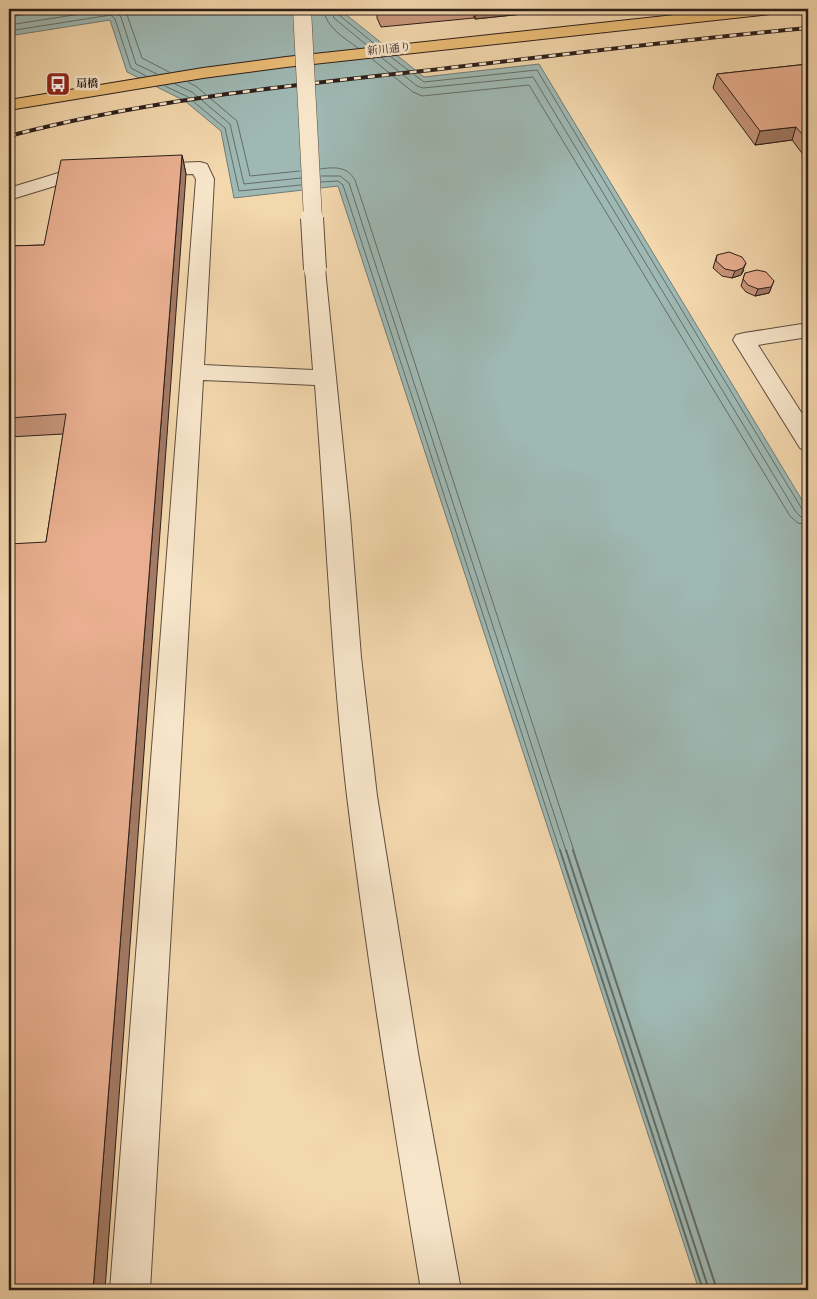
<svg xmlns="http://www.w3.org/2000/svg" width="817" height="1299" font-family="'Old Standard TT','Noto Serif JP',serif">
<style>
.water{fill:#9eb8b3;stroke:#707b76}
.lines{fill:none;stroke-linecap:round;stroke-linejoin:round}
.shore-far1{stroke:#656c66;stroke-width:1}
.shore{stroke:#656c66;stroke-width:2}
.minor-casing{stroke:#5e4d3f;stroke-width:2}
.major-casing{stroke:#2c1f1a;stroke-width:2}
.minor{fill:#f7e5ca;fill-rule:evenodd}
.major{fill:#eabc76;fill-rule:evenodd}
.rail-casing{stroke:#2c1f1a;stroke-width:4}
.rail{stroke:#f7e5ca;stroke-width:2.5;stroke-dasharray:7;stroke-linecap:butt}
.minor-bridge-far1-casing{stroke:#5e4d3f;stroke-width:19;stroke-linecap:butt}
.minor-bridge-casing{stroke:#5e4d3f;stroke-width:24;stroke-linecap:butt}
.minor-bridge-far1{stroke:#f7e5ca;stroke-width:18}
.minor-bridge{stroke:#f7e5ca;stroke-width:22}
.wall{fill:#c8967c;stroke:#2c1f1a}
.shaded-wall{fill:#a37a65;stroke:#2c1f1a}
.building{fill:#e9af90;stroke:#2c1f1a}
.labels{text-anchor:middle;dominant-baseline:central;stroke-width:5;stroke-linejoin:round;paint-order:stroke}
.far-street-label{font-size:11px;fill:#2c1f1a;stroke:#f7e5ca}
.far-poi-label{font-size:11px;font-weight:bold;fill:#2c1f1a;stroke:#f7e5ca;text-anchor:start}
</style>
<rect width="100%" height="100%" fill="#f3d7ad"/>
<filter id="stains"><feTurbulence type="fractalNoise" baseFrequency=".004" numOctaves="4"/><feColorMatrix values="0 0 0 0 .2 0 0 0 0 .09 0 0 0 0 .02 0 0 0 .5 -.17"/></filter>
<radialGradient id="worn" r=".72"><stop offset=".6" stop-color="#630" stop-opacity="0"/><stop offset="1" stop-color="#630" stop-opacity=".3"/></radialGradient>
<path class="water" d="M 9,9 L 339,9 L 424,77 L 539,64 L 808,510 L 808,1290 L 699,1290 L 338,186 L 234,198 L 221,131 L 185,101 L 127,72 L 110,20 L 9,36 Z"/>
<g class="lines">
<g class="shore-far1">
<path d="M 125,9 L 142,58 L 169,72"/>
<path d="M 323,9 C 327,28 343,37 358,48"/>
<path d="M 331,9 L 334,18 L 369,47"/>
<path d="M 337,9 L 339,15 L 377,46"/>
<path d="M 9,17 L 60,9"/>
<path d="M 9,25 L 113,9 L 121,17 L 136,64 L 157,74"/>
<path d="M 9,31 L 111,15 L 115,19 L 131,68 L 146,76"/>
<path d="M 391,57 L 424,82 L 537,70 L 802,509 L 808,512"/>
<path d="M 382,58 L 417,86 L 423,88 L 533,77 L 796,512 L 801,517 L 808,518"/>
<path d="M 372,59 L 413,92 L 422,96 L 529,85 L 790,516 L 798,523 L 808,525"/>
<path d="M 188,82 L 197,87 L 237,121 L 250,176 L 300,171"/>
<path d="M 175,84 L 192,92 L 230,124 L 244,184 L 301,178"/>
<path d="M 165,86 L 188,97 L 225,128 L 239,191 L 301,185"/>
<path d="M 320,169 C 334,167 347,166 355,180 L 574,851"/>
<path d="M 321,176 L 340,176 L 349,183 L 566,851"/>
<path d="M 321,182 L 338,181 L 343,185 L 560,851"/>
</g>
<g class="shore">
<path d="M 560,850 L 703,1290"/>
<path d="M 566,850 L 709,1290"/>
<path d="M 573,850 L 717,1290"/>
</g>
<defs>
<g id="minor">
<path d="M 200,162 L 207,164 L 214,179 L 204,365 L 313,370 L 305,269 L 308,264 L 315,263 L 322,264 L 325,269 L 350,516 L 361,657 L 377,796 L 418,1053 L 461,1290 L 421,1290 C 394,1126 367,961 347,796 C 331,660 326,522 315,385 L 203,380 L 150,1290 L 110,1290 L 196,179 L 193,174 L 147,176 L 140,174 L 138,170 L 140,166 L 147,164 Z"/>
<path d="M 94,165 L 101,167 L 103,171 L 101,175 L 84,177 L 9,200 L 9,188 L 75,168 Z"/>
<path d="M 808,323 L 808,337 L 758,345 L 808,423 L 808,451 L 800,448 L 733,340 L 736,335 L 744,333 Z"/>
</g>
<path id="major" d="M 730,9 L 778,9 L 775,12 L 770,14 L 286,67 L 203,78 L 9,110 L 9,100 L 203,68 L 286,57 Z"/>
</defs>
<use href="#minor" class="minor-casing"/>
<use href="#major" class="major-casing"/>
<use href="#minor" class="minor"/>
<use href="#major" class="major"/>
<defs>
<path id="rail" d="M 9,136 C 142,101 277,87 413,72 C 545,57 676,40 808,28"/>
</defs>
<use href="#rail" class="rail-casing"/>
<use href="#rail" class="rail"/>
<defs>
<path id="minor-bridge-far1" d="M 302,9 L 313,219"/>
<path id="minor-bridge" d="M 312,218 L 315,269"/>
</defs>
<use href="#minor-bridge-far1" class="minor-bridge-far1-casing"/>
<use href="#minor-bridge" class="minor-bridge-casing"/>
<use href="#minor-bridge-far1" class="minor-bridge-far1"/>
<use href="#minor-bridge" class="minor-bridge"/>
</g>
<g class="wall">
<path d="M 377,9 L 523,9 L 523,14 L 475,19 L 474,16 L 474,18 L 381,27 L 377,18 Z"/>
<path d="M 808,64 L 808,161 L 792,140 L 755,145 L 713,88 L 717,74 Z"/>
<path d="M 182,155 L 186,174 L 46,542 L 63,434 L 9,437 L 9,246 L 44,245 Z"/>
<path d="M 717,255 L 744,270 L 741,275 L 732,278 L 722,276 L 713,268 Z"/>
<path d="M 745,273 L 771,288 L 769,293 L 755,296 L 746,292 L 741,286 Z"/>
</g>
<g class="shaded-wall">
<path d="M 476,9 L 523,9 L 523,14 L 475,19 Z"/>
<path d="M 796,127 L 792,140 L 755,145 L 760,131 Z"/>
<path d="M 182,155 L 186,174 L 105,1290 L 93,1290 Z"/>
<path d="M 746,263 L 741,275 L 732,278 L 735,271 Z"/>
<path d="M 774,281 L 769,293 L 755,296 L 758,289 Z"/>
</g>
<g class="building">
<path d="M 378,9 L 437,9 L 380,14 Z"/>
<path d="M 808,64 L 808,141 L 796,127 L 760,131 L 717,74 Z"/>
<path d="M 182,155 L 93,1290 L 9,1290 L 9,544 L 46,542 L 66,414 L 9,418 L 9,246 L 44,245 L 61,160 Z"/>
<path d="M 729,252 L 742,257 L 746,263 L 743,268 L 735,271 L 725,269 L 716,261 L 717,255 Z"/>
<path d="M 757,270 L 766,272 L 774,281 L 771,287 L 758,289 L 748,285 L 743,279 L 745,273 Z"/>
</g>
<defs>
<symbol id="bus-square" viewBox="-11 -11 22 22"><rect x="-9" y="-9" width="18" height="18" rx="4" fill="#8f2418" stroke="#f7e5ca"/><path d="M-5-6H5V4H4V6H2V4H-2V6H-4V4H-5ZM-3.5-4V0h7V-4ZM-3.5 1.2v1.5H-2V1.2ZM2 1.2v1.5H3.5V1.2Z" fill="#fff"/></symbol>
</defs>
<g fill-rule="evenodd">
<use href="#bus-square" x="44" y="70" width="28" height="28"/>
</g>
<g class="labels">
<g class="far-street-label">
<text transform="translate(389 50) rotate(-6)">新川通り</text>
</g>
<g class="far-poi-label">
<text x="76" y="84">扇橋</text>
</g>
</g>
<rect width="817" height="1299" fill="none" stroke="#f3d7ad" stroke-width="30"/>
<rect x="10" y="10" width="797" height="1279" fill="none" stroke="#2c1f1a" stroke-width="2.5"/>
<rect x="15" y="15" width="787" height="1269" fill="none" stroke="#2c1f1a"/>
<rect width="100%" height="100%" filter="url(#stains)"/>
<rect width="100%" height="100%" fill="url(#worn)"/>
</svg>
